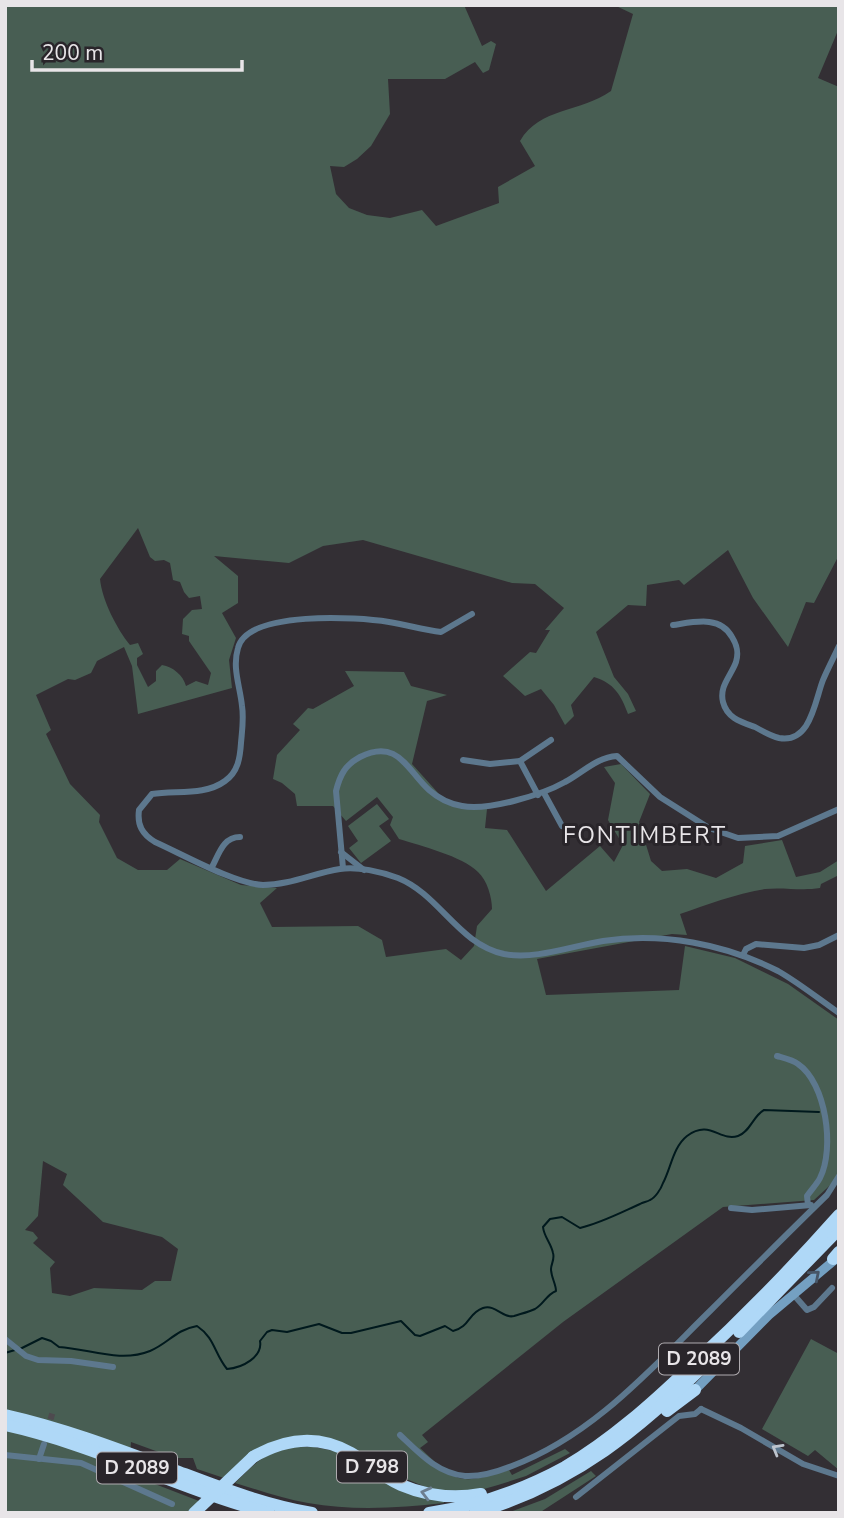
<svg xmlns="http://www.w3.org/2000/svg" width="844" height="1518" font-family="'Nunito Sans',sans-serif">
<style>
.green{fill:#485e53;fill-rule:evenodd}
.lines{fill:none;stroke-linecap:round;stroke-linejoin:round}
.stream{stroke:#00191d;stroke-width:2}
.street-tunnel{stroke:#4e4a4f;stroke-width:6;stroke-dasharray:6 3;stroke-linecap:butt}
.street{stroke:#5d788e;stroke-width:6}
.secondary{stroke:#74a0c2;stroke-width:9}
.highway{stroke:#afd8f7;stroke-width:12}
.highway-bridge{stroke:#afd8f7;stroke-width:12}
.oneway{stroke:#475667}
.oneway2{stroke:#bec4cd}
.oneway3{stroke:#6c7e90}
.labels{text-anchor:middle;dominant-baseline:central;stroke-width:6;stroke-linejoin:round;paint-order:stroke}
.shield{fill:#29252a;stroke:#afabaf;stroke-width:2}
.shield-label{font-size:19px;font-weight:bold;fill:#e8e5e8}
.neighbourhood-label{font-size:23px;letter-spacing:2px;fill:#e8e5e8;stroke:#29252a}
</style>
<rect width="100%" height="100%" fill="#332f34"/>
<g class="green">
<path d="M 5,5 L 464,5 L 482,46 L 491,41 L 496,44 L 489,70 L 483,73 L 475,62 L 445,79 L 388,79 L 390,114 L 371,146 L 357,159 L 344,167 L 330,166 L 336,194 L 349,208 L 367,215 L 390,218 L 422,210 L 436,226 L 499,203 L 498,187 L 535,166 L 520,141 C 540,107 580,113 611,91 L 633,14 L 614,5 L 839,5 L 839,28 L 818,78 L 839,87 L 839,555 L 814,603 L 806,602 L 788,647 L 753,598 L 728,550 L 684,585 L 679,580 L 647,585 L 646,606 L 628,605 L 596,632 L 614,677 L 628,694 L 636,711 L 628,714 C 621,695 614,683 594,677 L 571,705 L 574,716 L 565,725 L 554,705 L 541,689 L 525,696 L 503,676 L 530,652 L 536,653 L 550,630 L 545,630 L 564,608 L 535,584 L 512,583 L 363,540 L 323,546 L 289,563 L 214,556 L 238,576 L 238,603 L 222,613 L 236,638 L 229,660 L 232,688 L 138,714 L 132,666 L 124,647 L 97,661 L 91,673 L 75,680 L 68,679 L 36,695 L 51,730 L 46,734 L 70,784 L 100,815 L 99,822 L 117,858 L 138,870 L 167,870 L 180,859 L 241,885 L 277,888 L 260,903 L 272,927 L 358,926 L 382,940 L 386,957 L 446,949 L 461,960 L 474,946 L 477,926 L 492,909 C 492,897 487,880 478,872 C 462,856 421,846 399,839 L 390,825 L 393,817 L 377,797 L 346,821 L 333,806 L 297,806 L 295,794 L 282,783 L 273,779 L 277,755 L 300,730 L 293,724 L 308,708 L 313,709 L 354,686 L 345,671 L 404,672 L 411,686 L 447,695 L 427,701 L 412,764 L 448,804 L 487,809 L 485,828 L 507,830 L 546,891 L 600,846 L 614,862 L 623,845 L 608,820 L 615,783 L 604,767 L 621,764 L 650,794 L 639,822 L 651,861 L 662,871 L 687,869 L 716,878 L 743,863 L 745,846 L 782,840 L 796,877 L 820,872 L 839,860 L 839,875 L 821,884 L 820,888 C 802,891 783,887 765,889 C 736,894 708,904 680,914 L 687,935 L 672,934 L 537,959 L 546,995 L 679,990 L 685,946 L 735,958 L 788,984 L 839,1020 L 839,1177 L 814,1200 L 723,1207 L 563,1322 L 422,1435 L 428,1442 L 420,1448 C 459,1484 458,1485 509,1470 L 512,1475 L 565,1449 L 570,1453 L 526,1476 L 498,1485 L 470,1493 L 438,1492 L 394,1474 L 374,1459 L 333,1441 L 306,1436 L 224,1478 L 197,1469 L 193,1458 L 175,1458 L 131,1442 L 129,1474 L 199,1501 L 187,1513 L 5,1513 ZM 138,528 L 150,557 L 155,561 L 164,560 L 170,563 L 173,580 L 180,582 L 184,592 L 189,598 L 200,596 L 202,609 L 192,610 L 183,619 L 182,634 L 189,636 L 189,641 L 211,673 L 208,685 L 196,681 L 186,686 C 183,675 173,667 162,665 L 156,671 L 156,681 L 148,687 L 137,665 L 137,658 L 143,654 L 138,643 L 130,645 C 117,629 102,600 100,579 ZM 43,1161 L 67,1174 L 63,1185 L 103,1222 L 162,1237 L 178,1249 L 171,1281 L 155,1281 L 142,1290 L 94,1288 L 70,1296 L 52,1293 L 50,1268 L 55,1262 L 33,1243 L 38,1238 L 33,1232 L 25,1230 L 38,1216 Z"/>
<path d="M 377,804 L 389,819 L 379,826 L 391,841 L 361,863 L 349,848 L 358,841 L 348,826 Z"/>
<path d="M 811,1339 L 839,1354 L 839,1470 L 815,1450 L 808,1456 L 762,1429 Z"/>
<path d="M 291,1447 L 314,1447 L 334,1451 L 443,1500 L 444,1503 C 399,1508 353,1511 308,1503 C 283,1499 259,1490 235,1483 C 255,1463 263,1454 291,1447 Z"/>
<path d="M 591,1471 L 596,1476 L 539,1513 L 507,1513 L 545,1499 Z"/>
</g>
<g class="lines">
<g class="stream">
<path d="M 20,1349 L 42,1338 L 51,1341 L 59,1347 C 90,1349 120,1363 150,1351 C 169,1343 175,1330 197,1326 C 215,1338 214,1353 227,1369 C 242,1368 263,1357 260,1341 L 267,1332 L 272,1330 L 287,1332 L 319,1324 L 342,1333 L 351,1333 L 401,1321 L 415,1335 L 420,1336 L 445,1326 L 453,1331 C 470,1327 468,1313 483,1308 C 496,1304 503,1319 514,1316 C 520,1314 529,1312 535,1309 C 544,1304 546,1295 556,1291 C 556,1284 551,1277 551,1269 C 551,1264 555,1259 553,1253 C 551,1243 544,1237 543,1227 L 550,1219 L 562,1217 L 580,1228 C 601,1223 620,1213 640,1204 C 643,1202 647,1202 650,1200 C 655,1198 661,1189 663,1183 C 671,1168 673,1147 687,1136 C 710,1119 720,1142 738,1136 C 750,1132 753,1116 764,1110 L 819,1112"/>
<path d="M 5,1353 L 15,1350"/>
</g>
<path class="street-tunnel" d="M 48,1428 L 53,1411"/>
<g class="street">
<path d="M 472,614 L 441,632 C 424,630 407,625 389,622 C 358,617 248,610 238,648 C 232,668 240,686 242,706 C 244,718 242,731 241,743 C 240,758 238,772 225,781 C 205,796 175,790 152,794 L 139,810 C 137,825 142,834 155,842 C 182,854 235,884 263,885 C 290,885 314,873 340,869 C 357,866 382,872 398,878 C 440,895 458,944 504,954 C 535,960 572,946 603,941 C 662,932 725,944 778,971 C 799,983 819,999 839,1013"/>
<path d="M 673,625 C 694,622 720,615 732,637 C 737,645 739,652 736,662 C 731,676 719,686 723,702 C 727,718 741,722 755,727 C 762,731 771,736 779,738 C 811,744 815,700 823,680 C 828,668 834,657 839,646"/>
<path d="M 463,760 L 490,764 L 520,761"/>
<path d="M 544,793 L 562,826"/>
<path d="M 538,795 L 520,761 L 551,740"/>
<path d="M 341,852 L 364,870"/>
<path d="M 212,867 C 219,854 223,837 240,837"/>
<path d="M 343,868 L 336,791 C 340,775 345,765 360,757 C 398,738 407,770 429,790 C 438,798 450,804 462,806 C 488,811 542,795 565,782 C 582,773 597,757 617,756 L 660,797 L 709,828 L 738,838 L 778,836 L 839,809"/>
<path d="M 743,955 L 746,949 L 756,944 L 804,948 L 819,945 L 839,935"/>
<path d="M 777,1056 C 784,1058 793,1060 798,1064 C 826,1083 835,1148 820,1178 C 817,1184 811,1190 807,1196 L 808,1205"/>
<path d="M 731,1208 L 752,1210 L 811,1205"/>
<path d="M 793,1294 L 807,1310 L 814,1307 L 832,1288"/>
<path d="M 5,1339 L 26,1356 L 38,1360 L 71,1361 L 113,1367"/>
<path d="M 701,1409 L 741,1428 L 803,1464 L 839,1476"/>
<path d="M 400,1435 C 419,1453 437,1473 465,1476 C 482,1477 497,1472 512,1466 C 592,1436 650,1370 710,1311 C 749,1272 788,1233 827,1195 L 839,1176"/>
<path d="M 5,1455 L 81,1463 L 172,1504"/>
<path d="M 39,1459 L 44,1444"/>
<path d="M 576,1497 L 679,1416 L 695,1414 L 701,1409"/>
</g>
<path class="secondary" d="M 695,1390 L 769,1315 L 837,1258"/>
<g class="highway">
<path d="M 833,1259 L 839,1252"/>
<path d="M 739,1332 L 839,1229"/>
<path d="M 667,1411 L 695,1390"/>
<path d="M 5,1415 C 63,1428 118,1449 174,1470 C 219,1487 264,1505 312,1513"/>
<path d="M 5,1425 C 96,1445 179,1489 269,1513"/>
<path d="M 253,1457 C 284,1439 318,1434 351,1453 C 368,1463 383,1477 401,1485 C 427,1496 453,1499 481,1494"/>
<path d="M 429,1513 C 476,1506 523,1490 565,1467 C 611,1440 651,1404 690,1367 C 742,1319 792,1268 839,1215"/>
<path d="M 475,1513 C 576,1483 640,1429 713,1357"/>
</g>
<path class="highway-bridge" d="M 194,1513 L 253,1457"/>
</g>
<defs><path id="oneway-chevron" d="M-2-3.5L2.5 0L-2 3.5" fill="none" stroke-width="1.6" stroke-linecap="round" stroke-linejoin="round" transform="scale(1.75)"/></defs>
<use class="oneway" href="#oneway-chevron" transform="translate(815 1275) rotate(-41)"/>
<use class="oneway2" href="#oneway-chevron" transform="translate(777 1449) rotate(-150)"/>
<use class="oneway3" href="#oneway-chevron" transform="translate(426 1493) rotate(-166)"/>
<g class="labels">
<g class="shield">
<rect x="659" y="1343.5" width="80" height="31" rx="5"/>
<rect x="337" y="1451.5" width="70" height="31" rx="5"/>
<rect x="97" y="1452.5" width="80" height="31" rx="5"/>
</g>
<g class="shield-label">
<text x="699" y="1359">D 2089</text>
<text x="372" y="1467">D 798</text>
<text x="137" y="1468">D 2089</text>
</g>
<g class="neighbourhood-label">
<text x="645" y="835">FONTIMBERT</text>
</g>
</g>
<rect width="844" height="1518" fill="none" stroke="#e8e5e8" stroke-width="14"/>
<path d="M32 60v10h210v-10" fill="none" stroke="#e8e5e8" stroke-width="3.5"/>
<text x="42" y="60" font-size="21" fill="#e8e5e8" stroke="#29252a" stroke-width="5" paint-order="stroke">200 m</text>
</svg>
